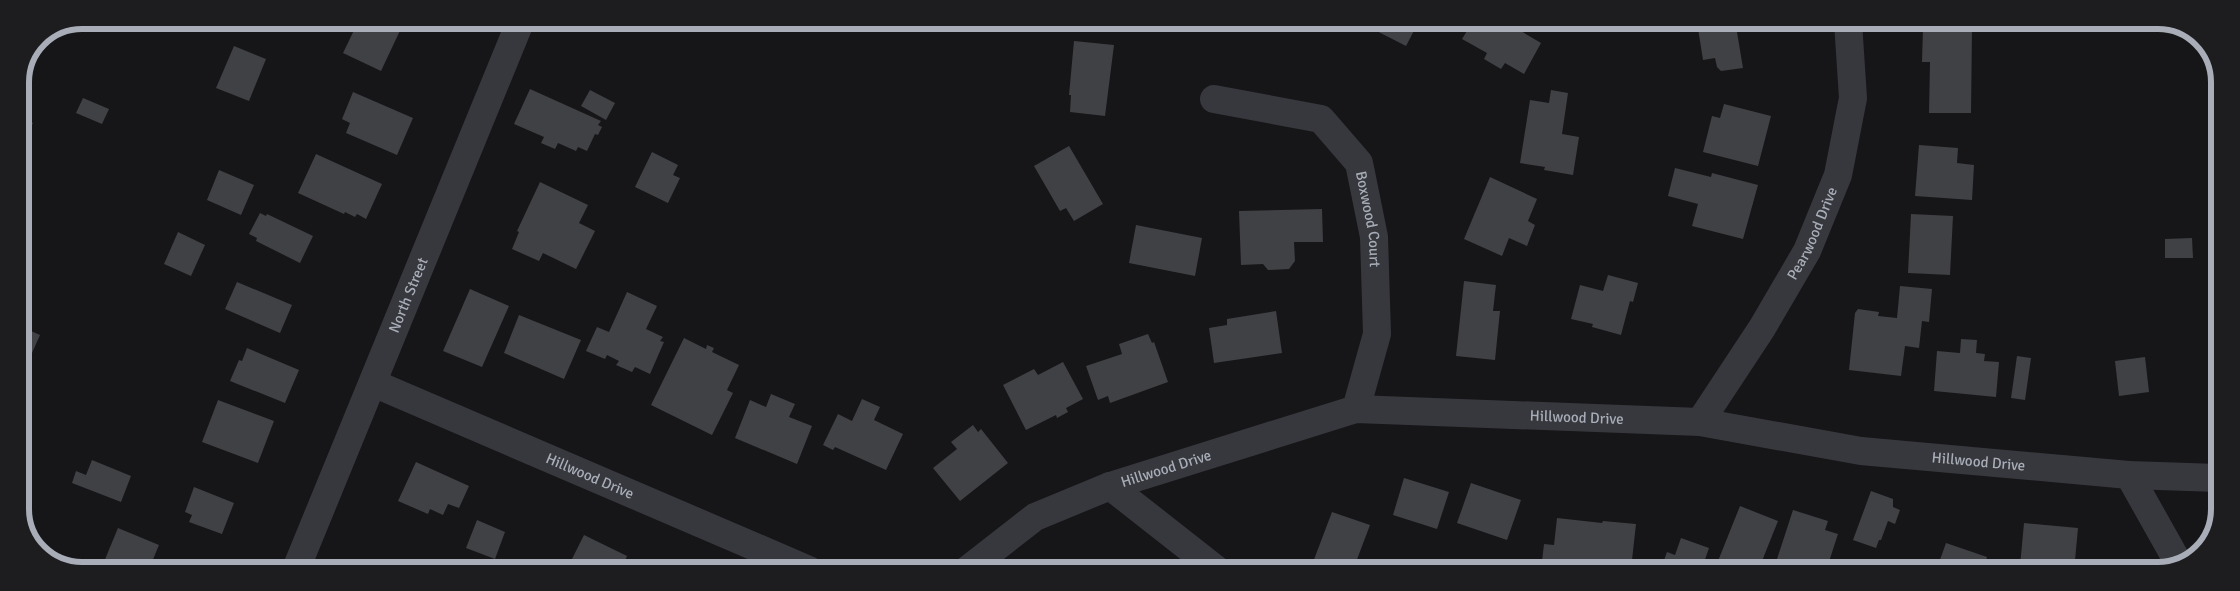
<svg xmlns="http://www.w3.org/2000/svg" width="2240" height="591" font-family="Signika,sans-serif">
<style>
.building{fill:#404145}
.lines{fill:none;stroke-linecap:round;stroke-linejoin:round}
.minor{stroke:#37383d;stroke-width:28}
.labels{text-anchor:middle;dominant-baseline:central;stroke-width:5;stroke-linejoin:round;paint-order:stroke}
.street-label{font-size:15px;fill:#a8adb8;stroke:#111113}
.rim{fill:none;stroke:#a8adb8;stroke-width:6}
</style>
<rect width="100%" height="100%" fill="#161618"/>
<g class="building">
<path d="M 359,20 L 405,20 L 381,71 L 343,53 Z"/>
<path d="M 1357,21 L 1419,21 L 1406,46 Z"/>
<path d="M 1473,21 L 1504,21 L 1541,43 L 1524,74 L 1505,63 L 1501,69 L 1484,59 L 1487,53 L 1462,39 Z"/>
<path d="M 1697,22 L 1728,22 L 1729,27 L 1736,26 L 1743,68 L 1721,71 L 1717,67 L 1715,58 L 1703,60 Z"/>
<path d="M 1923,28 L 1972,29 L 1971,113 L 1929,113 L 1930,62 L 1922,62 Z"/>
<path d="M 1074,41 L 1114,45 L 1105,116 L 1070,112 L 1071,95 L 1069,95 Z"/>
<path d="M 234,46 L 266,59 L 249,101 L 216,88 Z"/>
<path d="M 530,89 L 601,121 L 598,125 L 602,127 L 598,135 L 595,134 L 587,151 L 578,147 L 576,151 L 558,143 L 555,149 L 541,143 L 544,137 L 514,124 Z"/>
<path d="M 590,90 L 615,103 L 606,120 L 581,106 Z"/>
<path d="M 1551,90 L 1568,93 L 1562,134 L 1579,137 L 1573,175 L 1544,170 L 1545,167 L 1520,163 L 1530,100 L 1549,103 Z"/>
<path d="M 353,92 L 413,118 L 397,155 L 346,133 L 350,123 L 342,119 Z"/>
<path d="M 83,98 L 109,109 L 102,124 L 76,113 Z"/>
<path d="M 1724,104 L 1771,116 L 1758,166 L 1703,152 L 1712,116 L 1720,118 Z"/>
<path d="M 20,117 L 33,123 L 20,149 Z"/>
<path d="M 1919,145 L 1958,148 L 1957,163 L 1974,165 L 1972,200 L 1915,196 Z"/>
<path d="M 1069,146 L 1103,204 L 1074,221 L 1066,208 L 1060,211 L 1034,166 Z"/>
<path d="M 652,152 L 678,165 L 673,175 L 680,178 L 668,203 L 635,187 Z"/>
<path d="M 316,154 L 382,184 L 366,219 L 357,214 L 355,217 L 345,212 L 344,214 L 298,193 Z"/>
<path d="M 1675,168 L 1711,177 L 1712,173 L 1758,185 L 1743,239 L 1692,226 L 1698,204 L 1668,196 Z"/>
<path d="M 219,170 L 254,185 L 241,215 L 207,200 Z"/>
<path d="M 1490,177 L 1537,199 L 1528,221 L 1535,225 L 1527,246 L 1509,238 L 1502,256 L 1464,239 Z"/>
<path d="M 540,182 L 588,205 L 579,223 L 595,231 L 576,269 L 543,253 L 539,261 L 512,249 L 519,232 L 517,231 Z"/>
<path d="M 1322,209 L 1323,242 L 1294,242 L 1295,261 L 1289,269 L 1268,270 L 1263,264 L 1241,265 L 1239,211 Z"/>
<path d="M 260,213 L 266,216 L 267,214 L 313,236 L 300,263 L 256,241 L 257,238 L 249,234 Z"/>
<path d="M 1911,214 L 1953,216 L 1950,275 L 1908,273 Z"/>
<path d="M 1136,225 L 1202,238 L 1195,276 L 1129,263 Z"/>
<path d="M 178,232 L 205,245 L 191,276 L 164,264 Z"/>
<path d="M 2192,238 L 2193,258 L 2165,258 L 2165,239 Z"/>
<path d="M 1608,275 L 1638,283 L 1633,302 L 1630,301 L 1621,335 L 1592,327 L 1593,324 L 1571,319 L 1580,285 L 1603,291 Z"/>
<path d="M 1464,281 L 1496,285 L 1493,311 L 1500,311 L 1495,360 L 1456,356 Z"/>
<path d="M 237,282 L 292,305 L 280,333 L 225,309 Z"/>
<path d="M 1900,286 L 1932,289 L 1929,322 L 1922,321 L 1919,348 L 1905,346 L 1901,376 L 1849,370 L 1855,313 L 1858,309 L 1879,312 L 1878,316 L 1897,318 Z"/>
<path d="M 470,289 L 509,306 L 482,367 L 443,351 Z"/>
<path d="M 627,292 L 657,306 L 646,329 L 663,337 L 660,341 L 664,342 L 650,374 L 635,367 L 632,372 L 616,365 L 619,361 L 607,355 L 605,359 L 586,351 L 597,327 L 609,332 Z"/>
<path d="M 1276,311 L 1282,353 L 1214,363 L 1209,328 L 1227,325 L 1227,319 Z"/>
<path d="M 519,315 L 581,340 L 564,379 L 504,353 Z"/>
<path d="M 20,326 L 40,335 L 20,380 Z"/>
<path d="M 1148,334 L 1152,343 L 1154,342 L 1168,382 L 1110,403 L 1108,396 L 1098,400 L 1086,366 L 1122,354 L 1119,344 Z"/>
<path d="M 684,338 L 706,349 L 707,345 L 714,348 L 712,352 L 739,365 L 727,390 L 733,393 L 712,435 L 651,405 Z"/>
<path d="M 1961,339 L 1977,340 L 1976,353 L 1985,354 L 1984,361 L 1999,362 L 1996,397 L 1934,391 L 1937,351 L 1960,353 Z"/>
<path d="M 247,348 L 299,370 L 285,403 L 230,381 L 239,360 L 242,361 Z"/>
<path d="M 2017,356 L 2031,358 L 2025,400 L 2011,398 Z"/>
<path d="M 2145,357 L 2149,392 L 2119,396 L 2115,361 Z"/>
<path d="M 1063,362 L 1083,399 L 1066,408 L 1068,412 L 1057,418 L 1056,415 L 1026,430 L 1003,385 L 1034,369 L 1038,375 Z"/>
<path d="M 771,394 L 795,404 L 789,417 L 812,426 L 797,464 L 735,438 L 750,400 L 766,407 Z"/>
<path d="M 862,399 L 880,407 L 874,420 L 903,434 L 886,470 L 835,447 L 833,450 L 823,445 L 838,414 L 852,421 Z"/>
<path d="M 218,400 L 274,421 L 258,463 L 202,442 Z"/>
<path d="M 973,425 L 978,432 L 981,429 L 1008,463 L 960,501 L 933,468 L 957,449 L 951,442 Z"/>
<path d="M 92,460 L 131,476 L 121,502 L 72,483 L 76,471 L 86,475 Z"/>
<path d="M 416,462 L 469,486 L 459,508 L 448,504 L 443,515 L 430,509 L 428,514 L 398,501 Z"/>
<path d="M 1404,478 L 1449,492 L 1437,529 L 1393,515 Z"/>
<path d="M 1471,483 L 1521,500 L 1507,540 L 1457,523 Z"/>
<path d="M 194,487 L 234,503 L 222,534 L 189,522 L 192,515 L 185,512 Z"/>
<path d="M 1871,491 L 1893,499 L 1893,507 L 1900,510 L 1895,524 L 1888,521 L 1881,540 L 1879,540 L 1876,548 L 1853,540 Z"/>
<path d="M 1740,506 L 1778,521 L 1758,571 L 1714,571 Z"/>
<path d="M 1793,510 L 1828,521 L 1825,530 L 1838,534 L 1826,571 L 1781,571 L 1784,561 L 1777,559 Z"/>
<path d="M 1332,512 L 1370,525 L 1353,570 L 1310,570 Z"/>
<path d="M 1557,518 L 1602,523 L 1603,521 L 1636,524 L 1631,569 L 1605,567 L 1605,570 L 1583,570 L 1569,569 L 1570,564 L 1552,562 L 1551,570 L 1541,570 L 1544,544 L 1554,545 Z"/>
<path d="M 477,520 L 505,532 L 495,559 L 466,548 Z"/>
<path d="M 2024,523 L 2078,528 L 2074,571 L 2038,568 L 2038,571 L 2027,571 L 2028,567 L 2020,566 Z"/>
<path d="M 118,528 L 159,545 L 149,569 L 101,569 Z"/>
<path d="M 584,535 L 627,556 L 621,569 L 567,569 Z"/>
<path d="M 1681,538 L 1709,548 L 1701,571 L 1660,571 L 1667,552 L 1675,555 Z"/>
<path d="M 1946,543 L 1987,557 L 1983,571 L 1936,571 Z"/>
</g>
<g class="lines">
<g class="minor">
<path id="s1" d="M 1214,99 L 1321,119 L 1359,163 L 1374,237 L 1377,334 L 1356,409"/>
<path id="s2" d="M 373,383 L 809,570"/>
<path id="s3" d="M 1700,422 L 1762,328 L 1807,251 L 1838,175 L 1853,98 L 1848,22"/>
<path d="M 2129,475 L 2179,564"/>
<path d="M 1110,486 L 1217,570"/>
<path id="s4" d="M 296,569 L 521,20"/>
<path id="s5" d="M 967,570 L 1035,517 L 1110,486 L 1356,409 L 1700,422 L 1861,451 L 2129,475 L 2218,478"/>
</g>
</g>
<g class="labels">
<g class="street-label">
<text stroke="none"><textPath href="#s1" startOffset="224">Boxwood Court</textPath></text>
<text stroke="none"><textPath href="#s3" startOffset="220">Pearwood Drive</textPath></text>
<text stroke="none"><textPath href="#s4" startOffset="296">North Street</textPath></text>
<text stroke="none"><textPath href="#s5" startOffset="646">Hillwood Drive</textPath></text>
<text stroke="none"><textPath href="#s5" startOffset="1051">Hillwood Drive</textPath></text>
<text stroke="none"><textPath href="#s5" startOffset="226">Hillwood Drive</textPath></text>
<text stroke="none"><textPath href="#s2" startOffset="236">Hillwood Drive</textPath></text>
</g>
</g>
<path d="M0 0H2240V591H0ZM82 29H2158A53 53 0 0 1 2211 82V509A53 53 0 0 1 2158 562H82A53 53 0 0 1 29 509V82A53 53 0 0 1 82 29Z" fill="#1d1d20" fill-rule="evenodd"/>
<path class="rim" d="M82 29H2158A53 53 0 0 1 2211 82V509A53 53 0 0 1 2158 562H82A53 53 0 0 1 29 509V82A53 53 0 0 1 82 29Z"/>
</svg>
